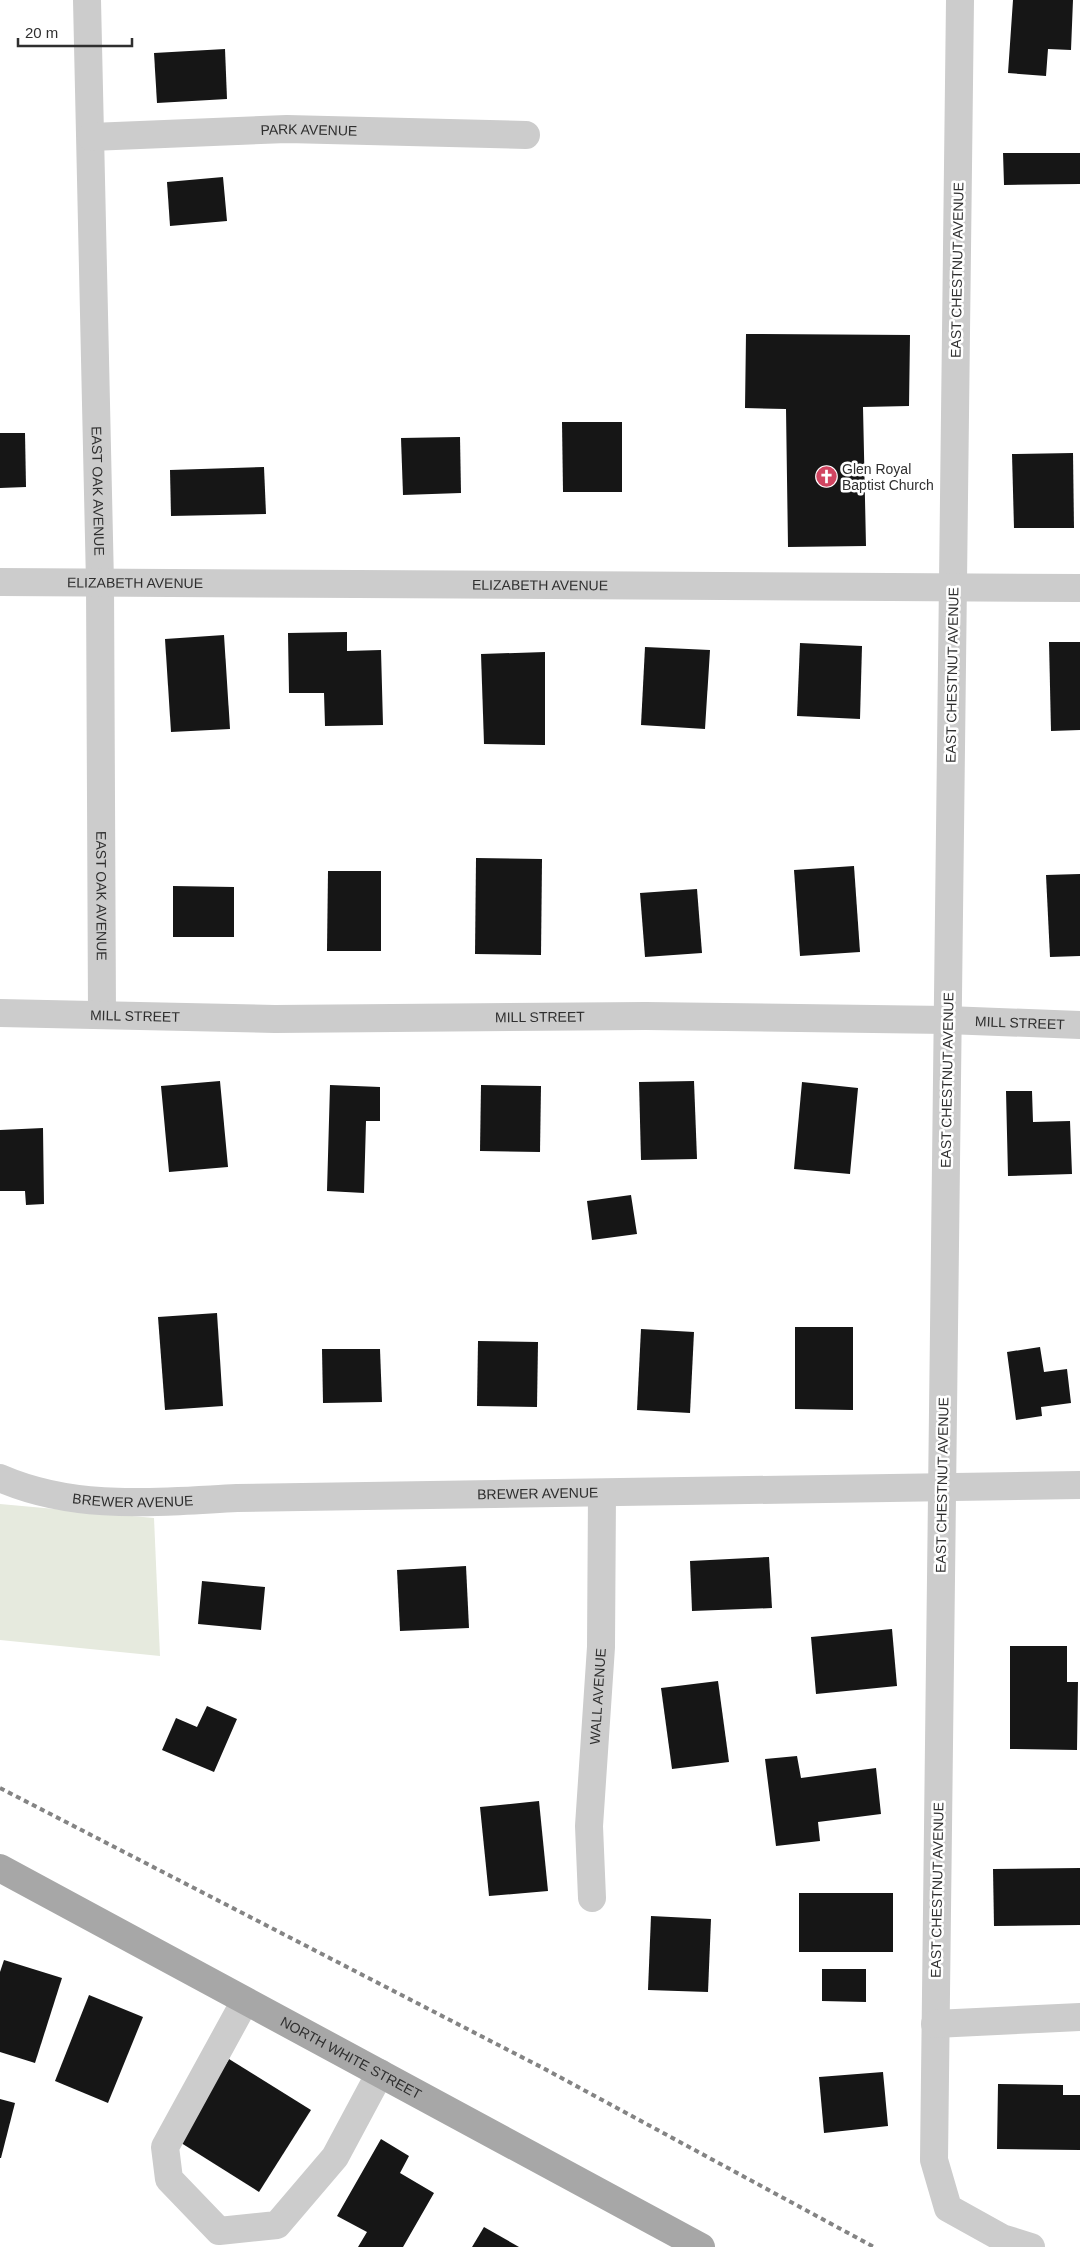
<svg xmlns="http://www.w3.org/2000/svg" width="1080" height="2247" font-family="Helvetica,sans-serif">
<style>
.green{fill:#e6eade}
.building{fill:#161616}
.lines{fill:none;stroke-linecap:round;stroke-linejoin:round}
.minor{stroke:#ccc;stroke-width:28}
.major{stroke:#a7a7a7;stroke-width:28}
.rail{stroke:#848484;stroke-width:4;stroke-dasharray:5 4;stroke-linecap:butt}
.labels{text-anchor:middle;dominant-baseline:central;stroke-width:5;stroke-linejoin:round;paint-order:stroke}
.street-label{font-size:14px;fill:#2f2f2f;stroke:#fff}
.poi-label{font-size:14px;fill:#2f2f2f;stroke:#fff;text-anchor:start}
</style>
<rect width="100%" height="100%" fill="#fff"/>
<path class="green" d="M 0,1504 L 154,1518 L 160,1656 L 0,1640 Z"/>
<g class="building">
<path d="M 1013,0 L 1073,0 L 1071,50 L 1048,49 L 1046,76 L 1008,73 Z"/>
<path d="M 225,49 L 227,99 L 157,103 L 154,53 Z"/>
<path d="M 1003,153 L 1080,153 L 1080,184 L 1004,185 Z"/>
<path d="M 223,177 L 227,221 L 170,226 L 167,182 Z"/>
<path d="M 746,334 L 910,335 L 909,406 L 863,407 L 866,546 L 788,547 L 786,409 L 745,408 Z"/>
<path d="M 562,422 L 622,422 L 622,492 L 563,492 Z"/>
<path d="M 0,433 L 25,433 L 26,487 L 0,488 Z"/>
<path d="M 460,437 L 461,493 L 403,495 L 401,438 Z"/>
<path d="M 1073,453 L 1074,528 L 1014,528 L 1012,454 Z"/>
<path d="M 264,467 L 266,514 L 171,516 L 170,470 Z"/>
<path d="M 347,632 L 347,651 L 381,650 L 383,725 L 325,726 L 324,693 L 289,693 L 288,633 Z"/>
<path d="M 224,635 L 230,729 L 171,732 L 165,639 Z"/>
<path d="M 1049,642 L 1080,642 L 1080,730 L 1051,731 Z"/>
<path d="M 800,643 L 862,646 L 860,719 L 797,716 Z"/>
<path d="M 645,647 L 710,650 L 705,729 L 641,725 Z"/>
<path d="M 545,652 L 545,745 L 484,744 L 481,654 Z"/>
<path d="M 476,858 L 542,859 L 541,955 L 475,954 Z"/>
<path d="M 854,866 L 860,952 L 800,956 L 794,870 Z"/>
<path d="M 328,871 L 381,871 L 381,951 L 327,951 Z"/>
<path d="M 1080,874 L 1080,956 L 1050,957 L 1046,875 Z"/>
<path d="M 173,886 L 234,887 L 234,937 L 173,937 Z"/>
<path d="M 697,889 L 702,953 L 645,957 L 640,893 Z"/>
<path d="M 220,1081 L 228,1167 L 169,1172 L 161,1086 Z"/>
<path d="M 694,1081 L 697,1159 L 641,1160 L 639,1082 Z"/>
<path d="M 802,1082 L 858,1088 L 850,1174 L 794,1169 Z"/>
<path d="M 330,1085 L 380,1087 L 380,1121 L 366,1121 L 364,1193 L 327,1191 Z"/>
<path d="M 481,1085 L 541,1086 L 540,1152 L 480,1151 Z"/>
<path d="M 1006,1091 L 1032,1091 L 1033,1122 L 1070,1121 L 1072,1174 L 1008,1176 Z"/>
<path d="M 43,1128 L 44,1204 L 26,1205 L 25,1191 L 0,1191 L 0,1130 Z"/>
<path d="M 631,1195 L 637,1234 L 592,1240 L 587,1201 Z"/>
<path d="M 217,1313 L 223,1406 L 165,1410 L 158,1317 Z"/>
<path d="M 795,1327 L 853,1327 L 853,1410 L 795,1409 Z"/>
<path d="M 641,1329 L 694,1332 L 690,1413 L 637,1410 Z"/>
<path d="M 478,1341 L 538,1342 L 537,1407 L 477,1406 Z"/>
<path d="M 1040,1347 L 1044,1372 L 1067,1369 L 1071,1403 L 1041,1407 L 1042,1416 L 1016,1420 L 1007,1352 Z"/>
<path d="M 322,1349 L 380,1349 L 382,1402 L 323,1403 Z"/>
<path d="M 769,1557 L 772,1608 L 692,1611 L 690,1561 Z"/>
<path d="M 466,1566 L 469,1628 L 400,1631 L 397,1570 Z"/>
<path d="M 202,1581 L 265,1587 L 261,1630 L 198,1624 Z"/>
<path d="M 892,1629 L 897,1686 L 816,1694 L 811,1637 Z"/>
<path d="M 1010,1646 L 1067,1646 L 1067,1682 L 1078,1682 L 1077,1750 L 1010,1749 Z"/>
<path d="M 718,1681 L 729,1762 L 672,1769 L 661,1688 Z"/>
<path d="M 207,1706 L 237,1719 L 214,1772 L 162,1750 L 176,1718 L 197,1727 Z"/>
<path d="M 797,1756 L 801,1778 L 876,1768 L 881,1814 L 818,1822 L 820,1841 L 776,1846 L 765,1759 Z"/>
<path d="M 539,1801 L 548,1891 L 489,1896 L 480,1807 Z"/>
<path d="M 1080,1868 L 1080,1925 L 994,1926 L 993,1869 Z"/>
<rect x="799" y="1893" width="94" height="59"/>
<path d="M 651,1916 L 711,1919 L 708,1992 L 648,1990 Z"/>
<path d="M 4,1960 L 62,1978 L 35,2063 L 0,2052 L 0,1972 Z"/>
<path d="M 822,1969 L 866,1969 L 866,2002 L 822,2001 Z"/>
<path d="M 89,1995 L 143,2017 L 108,2103 L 55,2081 Z"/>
<path d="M 229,2059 L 311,2110 L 259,2192 L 178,2141 Z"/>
<path d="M 883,2072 L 888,2126 L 824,2133 L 819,2077 Z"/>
<path d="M 998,2084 L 1063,2085 L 1063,2095 L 1080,2095 L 1080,2150 L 997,2149 Z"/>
<path d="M 0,2099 L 15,2103 L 1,2158 L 0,2158 Z"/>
<path d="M 381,2139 L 409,2156 L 400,2173 L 434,2193 L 403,2247 L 358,2247 L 367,2232 L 337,2216 Z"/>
<path d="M 484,2227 L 519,2247 L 472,2247 Z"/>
</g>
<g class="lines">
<g class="minor">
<path id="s1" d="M 87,0 L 100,583 L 102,1014"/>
<path d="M 960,0 L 934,2160 L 948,2208 L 1002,2238 L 1031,2247"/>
<path id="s2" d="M 91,137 L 287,129 L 526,135"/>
<path id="s3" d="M 0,582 L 1080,588"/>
<path id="s4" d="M 0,1013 L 275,1019 L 646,1016 L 947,1020 L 1080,1025"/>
<path id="s5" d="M 0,1478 C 76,1511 156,1502 237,1498 L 1080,1485"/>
<path id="s6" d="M 592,1898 L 589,1826 L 601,1647 L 602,1493"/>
<path d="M 245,2001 L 165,2147 L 169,2179 L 219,2231 L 277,2225 L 335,2157 L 380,2073"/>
<path d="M 935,2024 L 1080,2017"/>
</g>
<path class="major" id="s7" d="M 0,1868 L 701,2247"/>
<path class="rail" d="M 0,1788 L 543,2068 L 874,2247"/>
</g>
<defs>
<symbol id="church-disc" viewBox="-11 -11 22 22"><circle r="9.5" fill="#d14561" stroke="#fff"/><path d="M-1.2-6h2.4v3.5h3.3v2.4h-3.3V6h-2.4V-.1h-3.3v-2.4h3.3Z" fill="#fff"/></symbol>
</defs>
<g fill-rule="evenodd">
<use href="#church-disc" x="814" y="464" width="25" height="25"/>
</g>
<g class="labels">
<g class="street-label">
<text stroke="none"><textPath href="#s2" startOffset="218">PARK AVENUE</textPath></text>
<text transform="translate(957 270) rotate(-89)">EAST CHESTNUT AVENUE</text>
<text stroke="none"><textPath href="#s1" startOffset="491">EAST OAK AVENUE</textPath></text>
<text stroke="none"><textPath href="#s3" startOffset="135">ELIZABETH AVENUE</textPath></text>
<text stroke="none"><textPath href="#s3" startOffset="540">ELIZABETH AVENUE</textPath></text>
<text transform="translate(952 675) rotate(-89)">EAST CHESTNUT AVENUE</text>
<text stroke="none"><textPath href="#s1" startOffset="896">EAST OAK AVENUE</textPath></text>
<text stroke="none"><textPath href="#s4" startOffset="135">MILL STREET</textPath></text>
<text stroke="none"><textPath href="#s4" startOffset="540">MILL STREET</textPath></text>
<text stroke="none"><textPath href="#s4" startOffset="1020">MILL STREET</textPath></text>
<text transform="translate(947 1080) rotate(-89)">EAST CHESTNUT AVENUE</text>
<text transform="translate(942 1485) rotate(-89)">EAST CHESTNUT AVENUE</text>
<text stroke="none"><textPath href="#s5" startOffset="541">BREWER AVENUE</textPath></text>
<text stroke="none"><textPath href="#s5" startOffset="136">BREWER AVENUE</textPath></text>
<text stroke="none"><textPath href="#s6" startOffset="202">WALL AVENUE</textPath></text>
<text transform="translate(937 1890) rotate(-89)">EAST CHESTNUT AVENUE</text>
<text stroke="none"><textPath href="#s7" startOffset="399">NORTH WHITE STREET</textPath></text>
</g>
<g class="poi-label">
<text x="842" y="469">Glen Royal<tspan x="842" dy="16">Baptist Church</tspan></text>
</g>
</g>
<path d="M18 38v8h114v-8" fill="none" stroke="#2f2f2f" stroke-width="2.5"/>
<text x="25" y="38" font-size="15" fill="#2f2f2f" stroke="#ffffff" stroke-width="4" paint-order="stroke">20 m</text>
</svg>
